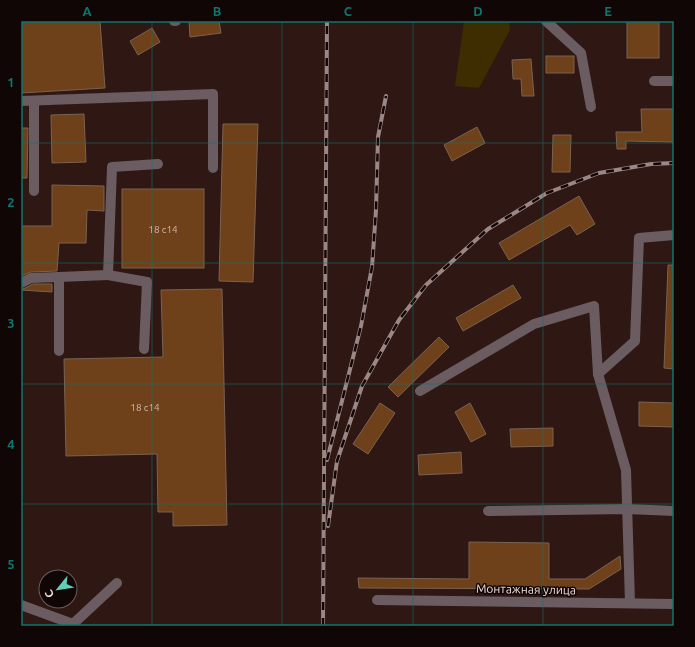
<svg xmlns="http://www.w3.org/2000/svg" width="695" height="647" font-family="Ubuntu,sans-serif">
<style>
.green{fill:#3d2d00}
.building{fill:#6f411a;stroke:#7a6251}
.lines{fill:none;stroke-linecap:round;stroke-linejoin:round}
.minor{stroke:#6a5c61;stroke-width:10}
.rail-casing{stroke:#9c8785;stroke-width:4}
.rail{stroke:#100605;stroke-width:2.5;stroke-dasharray:8;stroke-linecap:butt}
.grid{fill:none;stroke:#0f766e;stroke-width:1;stroke-opacity:0.55}
.labels{text-anchor:middle;dominant-baseline:central;stroke-width:3;stroke-linejoin:round;paint-order:stroke}
.number-label{font-size:10px;fill:#cfb6ab}
.street-label{font-size:12px;fill:#efdddb;stroke:#100605}
.neatline{fill:none;stroke:#0f766e;stroke-width:1.5}
.grid-label{font-size:13px;text-anchor:middle;font-weight:bold;fill:#0f766e}
</style>
<rect width="100%" height="100%" fill="#2f1714"/>
<path class="green" d="M 464,21 L 509,21 L 510,30 L 479,88 L 455,86 Z"/>
<g class="building">
<path d="M 21,21 L 100,21 L 105,88 L 21,93 Z"/>
<path d="M 189,21 L 219,21 L 221,33 L 190,37 Z"/>
<rect x="627" y="21" width="32" height="37"/>
<path d="M 152,28 L 160,42 L 138,55 L 130,41 Z"/>
<rect x="546" y="56" width="28" height="17"/>
<path d="M 531,59 L 534,96 L 522,96 L 521,79 L 513,79 L 512,60 Z"/>
<path d="M 641,109 L 674,109 L 674,142 L 626,141 L 626,149 L 617,149 L 616,132 L 642,132 Z"/>
<path d="M 84,114 L 86,162 L 52,163 L 51,115 Z"/>
<path d="M 223,124 L 258,124 L 253,282 L 219,281 Z"/>
<path d="M 477,127 L 485,143 L 452,161 L 444,145 Z"/>
<path d="M 21,128 L 28,128 L 27,178 L 21,178 Z"/>
<path d="M 553,135 L 571,135 L 570,172 L 552,172 Z"/>
<path d="M 52,185 L 104,186 L 104,211 L 87,210 L 86,243 L 59,243 L 57,271 L 31,272 L 21,276 L 21,226 L 52,226 Z"/>
<rect x="122" y="189" width="82" height="79"/>
<path d="M 579,196 L 595,224 L 577,235 L 570,225 L 509,260 L 499,243 Z"/>
<path d="M 668,265 L 674,265 L 674,369 L 664,368 Z"/>
<path d="M 33,284 L 52,284 L 52,292 L 21,290 Z"/>
<path d="M 513,285 L 521,298 L 463,331 L 456,318 Z"/>
<path d="M 222,289 L 227,525 L 173,526 L 173,512 L 158,512 L 157,454 L 66,456 L 64,359 L 163,357 L 161,290 Z"/>
<path d="M 439,337 L 449,347 L 398,397 L 388,387 Z"/>
<path d="M 639,402 L 674,403 L 674,427 L 639,426 Z"/>
<path d="M 380,403 L 395,413 L 368,454 L 353,444 Z"/>
<path d="M 470,403 L 486,434 L 471,442 L 455,412 Z"/>
<path d="M 553,428 L 553,446 L 511,447 L 510,429 Z"/>
<path d="M 461,452 L 462,473 L 419,475 L 418,455 Z"/>
<path d="M 469,542 L 549,543 L 549,579 L 585,579 L 620,556 L 621,569 L 589,589 L 359,588 L 358,578 L 469,579 Z"/>
</g>
<g class="lines">
<g class="minor">
<path d="M 174,21 L 176,21"/>
<path d="M 546,21 L 581,53 L 591,107"/>
<path d="M 654,81 L 674,81"/>
<path d="M 21,101 L 213,94 L 213,168"/>
<path d="M 34,191 L 34,101"/>
<path d="M 108,275 L 147,282 L 144,349"/>
<path d="M 59,277 L 108,275 L 112,167 L 158,164"/>
<path d="M 21,283 L 31,278 L 59,277 L 59,351"/>
<path d="M 598,374 L 635,341 L 639,238 L 674,235"/>
<path d="M 420,391 L 534,324 L 594,306 L 598,374 L 626,470 L 630,603"/>
<path d="M 488,511 L 627,509 L 674,511"/>
<path d="M 377,600 L 674,604"/>
<path d="M 21,605 L 73,624 L 117,583"/>
</g>
<defs>
<g id="rail">
<path d="M 327,460 L 361,326 L 372,267 L 376,210 L 378,137 L 386,96"/>
<path d="M 328,526 L 337,461 L 362,386 L 399,320 L 426,285 L 488,229 L 547,193 L 599,173 L 651,164 L 674,163"/>
<path d="M 323,626 L 327,21"/>
</g>
</defs>
<use href="#rail" class="rail-casing"/>
<use href="#rail" class="rail"/>
</g>
<path class="grid" d="M 152,21 L 152,626M 282,21 L 282,626M 413,21 L 413,626M 543,21 L 543,626M 21,143 L 674,143M 21,263 L 674,263M 21,384 L 674,384M 21,504 L 674,504"/>
<g class="labels">
<g class="number-label">
<text x="163" y="229">18 с14</text>
<text x="145" y="407">18 с14</text>
</g>
<g class="street-label">
<text transform="translate(526 589) rotate(1)">Монтажная улица</text>
</g>
</g>
<rect width="695" height="647" fill="none" stroke="#100605" stroke-width="44"/>
<g transform="translate(58 589) rotate(240)"><circle r="19" fill="#100605" stroke="#695c5b"/>
<path d="M0-3L7 15L0 10L-7 15Z" fill="#5eceb8"/>
<text y="-6" font-size="11" font-weight="bold" text-anchor="middle" fill="#efdddb">С</text>
</g>
<rect x="22" y="22" width="651" height="603" class="neatline"/>
<g class="grid-label">
<text x="87" y="16">A</text>
<text x="217" y="16">B</text>
<text x="348" y="16">C</text>
<text x="478" y="16">D</text>
<text x="608" y="16">E</text>
<text x="11" y="87">1</text>
<text x="11" y="207">2</text>
<text x="11" y="328">3</text>
<text x="11" y="449">4</text>
<text x="11" y="569">5</text>
</g>
</svg>
